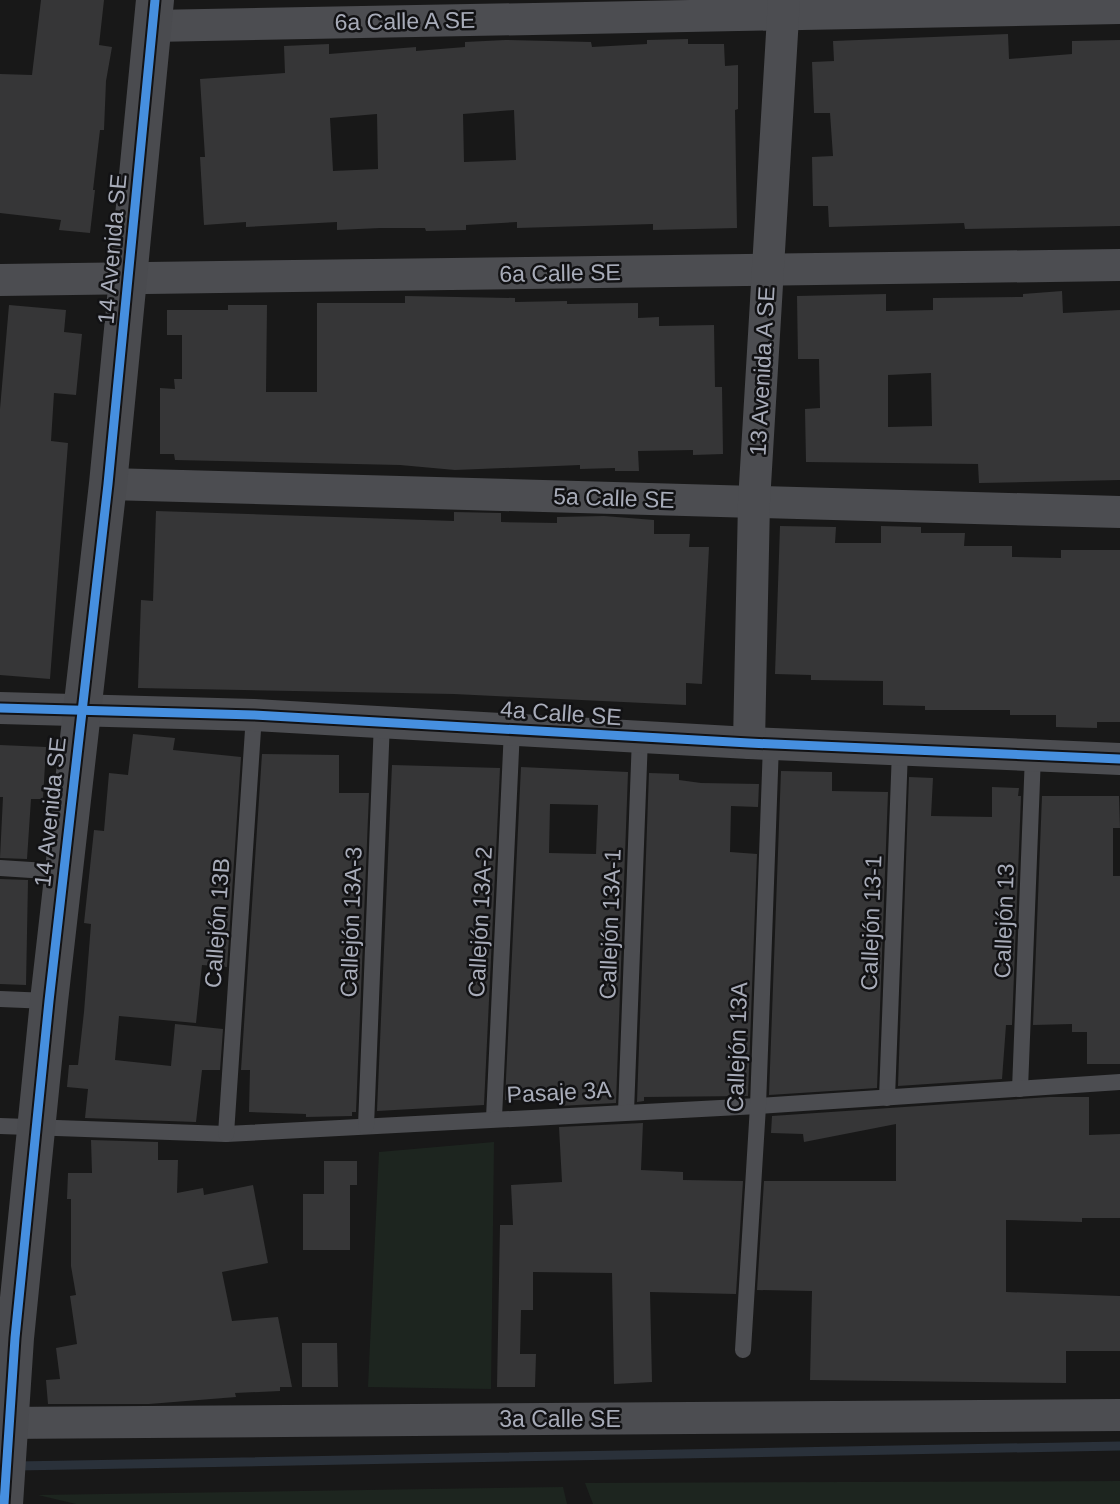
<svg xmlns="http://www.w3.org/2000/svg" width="1120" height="1504" font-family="Arial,sans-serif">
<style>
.green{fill:#1d251f}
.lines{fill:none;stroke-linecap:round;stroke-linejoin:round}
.stream{stroke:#2a313a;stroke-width:9}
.building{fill:#363637;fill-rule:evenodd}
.lane{stroke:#4c4d51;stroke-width:16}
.street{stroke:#4c4d51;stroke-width:32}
.secondary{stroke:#4a4b4f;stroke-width:38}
.cycleway-casing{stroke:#121214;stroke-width:13}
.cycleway{stroke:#468fdf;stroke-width:9}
.labels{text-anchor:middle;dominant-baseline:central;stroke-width:5;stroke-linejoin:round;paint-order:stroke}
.street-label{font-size:23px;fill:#a8acb9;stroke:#121214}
</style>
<rect width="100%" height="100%" fill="#181818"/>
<g class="green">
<path d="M 494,1142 L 491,1389 L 368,1387 L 379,1152 Z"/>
<path d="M 1120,1481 L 1120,1504 L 593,1504 L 585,1483 Z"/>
<path d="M 563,1487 L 567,1504 L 76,1504 L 38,1495 Z"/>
</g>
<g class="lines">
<path class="stream" d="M 16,1466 L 1120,1446"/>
</g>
<g class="building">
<path d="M 41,0 L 104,0 L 99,45 L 112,47 L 106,81 L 104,130 L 100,130 L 93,190 L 95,190 L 90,233 L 59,230 L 61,220 L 0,213 L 0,74 L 32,75 Z"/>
<path d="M 1008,34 L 1009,59 L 1072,54 L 1072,41 L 1120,40 L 1120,226 L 965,229 L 964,223 L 829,227 L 828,206 L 813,206 L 812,157 L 833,156 L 830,113 L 814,113 L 812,62 L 834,61 L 833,41 Z"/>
<path d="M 688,39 L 688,44 L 724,44 L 725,66 L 738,65 L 738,109 L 735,110 L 737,228 L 653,230 L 653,224 L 517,228 L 517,222 L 466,225 L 466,230 L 426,231 L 425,228 L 380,228 L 337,230 L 337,222 L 246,227 L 246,222 L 204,225 L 200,157 L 205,157 L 200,79 L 285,73 L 284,46 L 329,44 L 329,54 L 416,47 L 416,51 L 465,47 L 465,42 L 505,40 L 591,42 L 592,47 L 647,44 L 647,40 ZM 514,110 L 516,160 L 464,162 L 463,114 ZM 377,114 L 378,169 L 333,171 L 330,118 Z"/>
<path d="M 1062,291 L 1063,313 L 1120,310 L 1120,480 L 979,483 L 978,464 L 806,462 L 805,409 L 820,408 L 819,359 L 798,359 L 797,296 L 886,294 L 886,311 L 933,310 L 933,298 L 1023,297 L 1023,294 ZM 931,373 L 932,426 L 888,427 L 888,375 Z"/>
<path d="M 405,296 L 515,298 L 515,302 L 567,301 L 567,304 L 638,303 L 638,318 L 659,317 L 659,326 L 714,325 L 715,387 L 722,387 L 723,454 L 693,455 L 693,450 L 638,451 L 639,471 L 615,471 L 615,468 L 580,469 L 580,465 L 455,470 L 400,465 L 175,460 L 174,454 L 160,454 L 160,388 L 175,389 L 174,379 L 182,379 L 182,335 L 167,335 L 167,310 L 228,310 L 228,305 L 267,305 L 266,392 L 317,392 L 317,303 L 405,303 Z"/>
<path d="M 9,305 L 66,310 L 64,332 L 82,334 L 76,395 L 54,393 L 51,441 L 68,443 L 50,679 L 0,675 L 0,409 Z"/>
<path d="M 156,511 L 454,521 L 454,512 L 501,513 L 501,522 L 557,523 L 557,517 L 604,516 L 654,520 L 654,534 L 690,534 L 689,547 L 709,547 L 702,684 L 686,683 L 686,705 L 454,694 L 138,688 L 141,600 L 153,601 Z"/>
<path d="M 780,526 L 836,527 L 835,543 L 881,543 L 881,526 L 921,527 L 921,533 L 965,533 L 964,546 L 1012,546 L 1012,557 L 1061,558 L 1061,550 L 1120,550 L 1120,722 L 1097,722 L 1097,728 L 1056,727 L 1056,715 L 1010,715 L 1010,710 L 925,710 L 925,706 L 883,705 L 883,681 L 811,680 L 811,675 L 775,674 Z"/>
<path d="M 133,734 L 175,738 L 173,750 L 241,757 L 227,967 L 202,965 L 196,1023 L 119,1016 L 115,1060 L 171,1066 L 175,1024 L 223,1029 L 220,1070 L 202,1070 L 196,1122 L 85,1118 L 88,1089 L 67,1087 L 69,1065 L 78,1065 L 84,1012 L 91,924 L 84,923 L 94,830 L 104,831 L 109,773 L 128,775 Z"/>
<path d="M 0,745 L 46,747 L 43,799 L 31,799 L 27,859 L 0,858 L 3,797 L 0,797 Z"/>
<path d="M 262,754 L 339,755 L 339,793 L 369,793 L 356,1112 L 352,1112 L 352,1116 L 306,1117 L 306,1114 L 249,1112 L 250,1070 L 241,1070 Z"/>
<path d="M 392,765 L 500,768 L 484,1105 L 377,1111 Z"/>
<path d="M 521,767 L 628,772 L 616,1103 L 558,1106 L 558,1100 L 505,1100 ZM 550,804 L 598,805 L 596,854 L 549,853 Z"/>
<path d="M 781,771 L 832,772 L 832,791 L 888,792 L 877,1088 L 769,1095 Z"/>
<path d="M 649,773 L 679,774 L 679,780 L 701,783 L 759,784 L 758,807 L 731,806 L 730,852 L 757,854 L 748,1096 L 644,1097 L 644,1101 L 637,1102 Z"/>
<path d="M 909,777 L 933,778 L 931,816 L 992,817 L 992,787 L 1019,788 L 1018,796 L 1021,796 L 1012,1025 L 1006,1025 L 1002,1079 L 898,1086 Z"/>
<path d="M 1042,796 L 1119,796 L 1120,828 L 1113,828 L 1113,876 L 1120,876 L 1120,1064 L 1087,1064 L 1087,1032 L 1072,1032 L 1072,1024 L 1033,1025 Z"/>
<path d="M 0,879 L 28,880 L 26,985 L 0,984 Z"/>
<path d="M 1050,1097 L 1089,1097 L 1089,1135 L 1120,1134 L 1120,1218 L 1082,1218 L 1082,1222 L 1006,1220 L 1006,1292 L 1120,1296 L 1120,1351 L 1066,1351 L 1066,1383 L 810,1380 L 812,1291 L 757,1290 L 764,1181 L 896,1181 L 896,1124 L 804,1142 L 803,1134 L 771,1133 L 772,1116 Z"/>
<path d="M 643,1123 L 641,1170 L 683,1172 L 683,1180 L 743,1181 L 736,1294 L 650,1292 L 652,1382 L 614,1384 L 612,1273 L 533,1272 L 533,1310 L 521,1310 L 520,1354 L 536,1354 L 535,1387 L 497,1387 L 500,1225 L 513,1225 L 511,1185 L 562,1182 L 559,1127 Z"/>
<path d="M 91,1140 L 158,1142 L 158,1160 L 178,1160 L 177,1193 L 203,1188 L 204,1195 L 253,1185 L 268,1263 L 222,1272 L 232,1321 L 278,1317 L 292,1387 L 280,1387 L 280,1391 L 235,1393 L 236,1397 L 149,1404 L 48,1404 L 46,1380 L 60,1379 L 56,1348 L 77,1344 L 70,1296 L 76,1295 L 71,1266 L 71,1199 L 67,1199 L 68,1173 L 92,1173 Z"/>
<path d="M 324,1161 L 357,1161 L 357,1185 L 350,1185 L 350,1250 L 303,1250 L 303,1194 L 324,1194 Z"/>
<path d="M 302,1343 L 337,1343 L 338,1387 L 302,1387 Z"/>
</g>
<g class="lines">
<g class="lane">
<path d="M 0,868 L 62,872"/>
<path d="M 0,999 L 49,1001"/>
<path d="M 1020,1089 L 1033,755"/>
<path d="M 887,1098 L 900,750"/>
<path d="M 626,1112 L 640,737"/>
<path d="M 494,1118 L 512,729"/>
<path d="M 0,1126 L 226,1134 L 758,1106 L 1120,1082"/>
<path d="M 366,1126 L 382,721"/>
<path d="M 226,1134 L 254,715"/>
<path d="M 743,1350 L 758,1106 L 771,744"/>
</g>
<g class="street">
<path d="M 152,26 L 1120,8"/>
<path d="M 0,280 L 1120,265"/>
<path d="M 108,484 L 1120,512"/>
<path d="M 0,708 L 254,715 L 749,743 L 1120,759"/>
<path d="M 749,743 L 754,502 L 784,0"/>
<path d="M 0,1423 L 1120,1415"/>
</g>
<path class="secondary" d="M 4,1504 L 15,1338 L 49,1001 L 108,484 L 155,0"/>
<defs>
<g id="cycleway">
<path d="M 0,708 L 254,715 L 749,743 L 1120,759"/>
<path d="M 4,1504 L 15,1338 L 49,1001 L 108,484 L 155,0"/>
</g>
</defs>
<use href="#cycleway" class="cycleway-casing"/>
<use href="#cycleway" class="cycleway"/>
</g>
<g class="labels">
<g class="street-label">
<text transform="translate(405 21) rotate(-1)">6a Calle A SE</text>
<text transform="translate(112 249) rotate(-85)">14 Avenida SE</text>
<text transform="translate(560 273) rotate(-1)">6a Calle SE</text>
<text transform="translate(762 371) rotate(-87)">13 Avenida A SE</text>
<text transform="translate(614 498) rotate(2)">5a Calle SE</text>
<text transform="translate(561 713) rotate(4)">4a Calle SE</text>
<text transform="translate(50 812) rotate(-84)">14 Avenida SE</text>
<text transform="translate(1004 921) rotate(-88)">Callejón 13</text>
<text transform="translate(351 922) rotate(-88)">Callejón 13A-3</text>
<text transform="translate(480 922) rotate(-87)">Callejón 13A-2</text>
<text transform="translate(217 923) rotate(-86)">Callejón 13B</text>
<text transform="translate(871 923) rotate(-88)">Callejón 13-1</text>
<text transform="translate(610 924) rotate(-88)">Callejón 13A-1</text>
<text transform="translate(737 1047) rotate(-88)">Callejón 13A</text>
<text transform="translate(559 1092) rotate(-3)">Pasaje 3A</text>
<text x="560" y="1419">3a Calle SE</text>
</g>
</g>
</svg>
